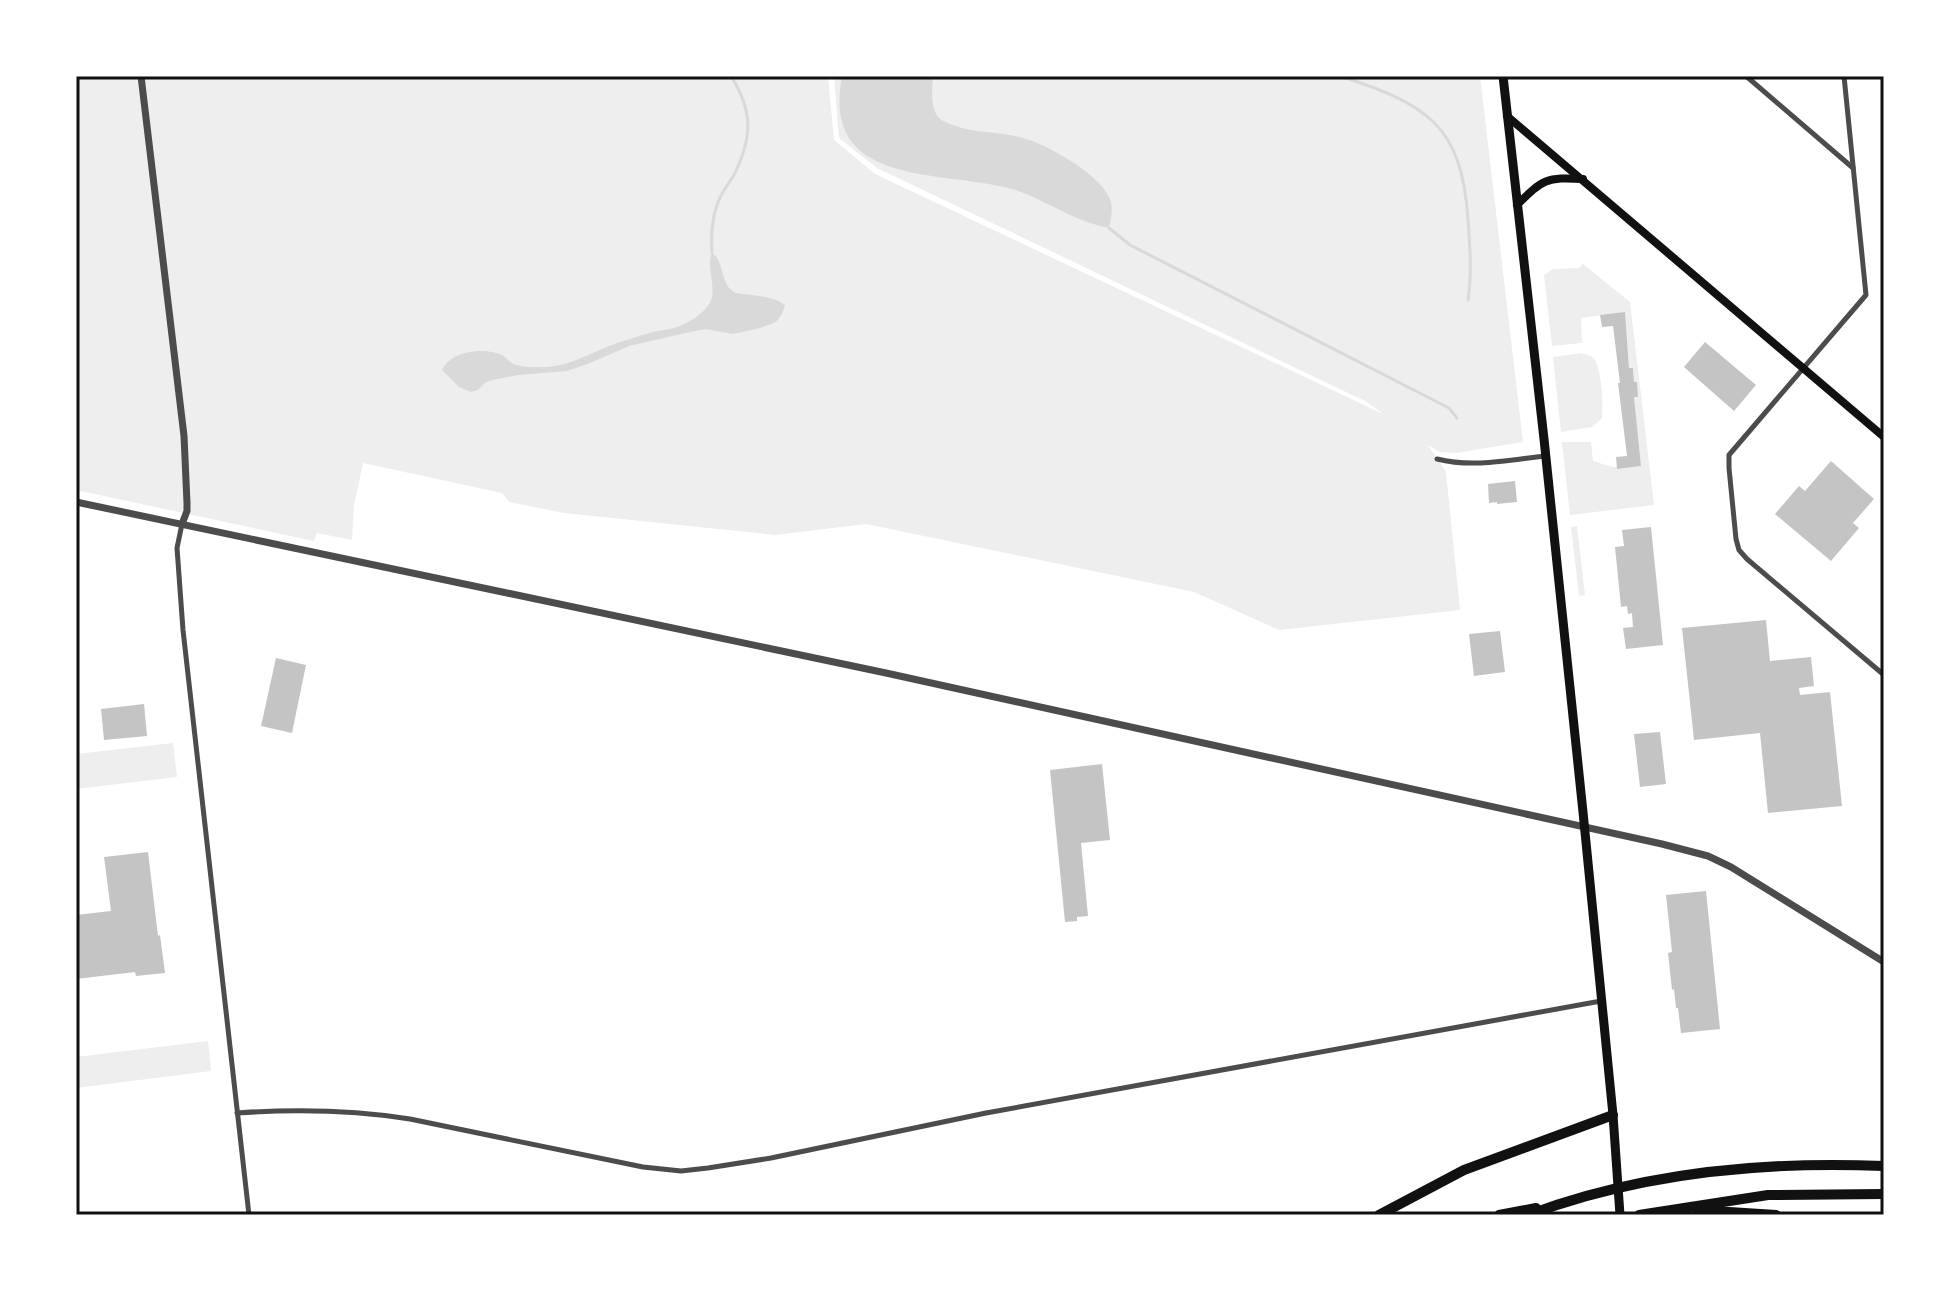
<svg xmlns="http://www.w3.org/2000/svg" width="1960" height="1291" font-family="Helvetica,sans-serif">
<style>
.green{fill:#eee}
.water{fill:#d9d9d9}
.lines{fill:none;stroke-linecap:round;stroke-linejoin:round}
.stream{stroke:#d9d9d9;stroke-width:3}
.building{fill:#c4c4c4}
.minor{stroke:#4c4c4c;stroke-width:5}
.tertiary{stroke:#4c4c4c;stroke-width:7}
.secondary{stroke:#111;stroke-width:8}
.primary{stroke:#111;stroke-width:9}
.motorway{stroke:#111;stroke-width:10}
.neatline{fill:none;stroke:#111;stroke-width:3}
</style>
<rect width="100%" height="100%" fill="#fff"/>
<g class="green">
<path d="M 76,76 L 828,76 L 834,140 L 875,174 L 1383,414 L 1367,402 L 877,168 L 839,138 L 834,76 L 1480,76 L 1523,442 L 1456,453 L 1440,452 L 1428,445 L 1446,472 L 1460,610 L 1279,630 L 1194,592 L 866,524 L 775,535 L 564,513 L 509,502 L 502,493 L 363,463 L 354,505 L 352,540 L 317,533 L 314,541 L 76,490 Z"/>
<path d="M 1583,264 L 1630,302 L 1654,505 L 1570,515 L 1562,442 L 1591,442 L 1593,461 C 1615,468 1618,469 1641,466 L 1634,397 L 1638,396 L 1637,382 L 1634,382 L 1633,368 L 1629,368 L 1625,312 L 1581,318 L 1582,343 L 1552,346 L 1544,275 L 1553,269 L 1579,268 Z"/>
<path d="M 1582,353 C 1586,355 1591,355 1594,359 C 1601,366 1604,407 1602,418 L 1592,427 L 1561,432 L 1553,357 Z"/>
<path d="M 1577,526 L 1585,595 L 1579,596 L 1571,527 Z"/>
<path d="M 173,743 L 177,777 L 76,789 L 76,754 Z"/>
<path d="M 208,1041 L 211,1071 L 76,1088 L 76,1057 Z"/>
</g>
<g class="water">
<path d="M 842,76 L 933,76 C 932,88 930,109 939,118 C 941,120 948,123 950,124 C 974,134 999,131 1023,138 C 1048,145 1098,173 1109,197 C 1114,207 1111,217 1109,228 C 1072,221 1047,200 1012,189 C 942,169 820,189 842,76 Z"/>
<path d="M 712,253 C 726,263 719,285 736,293 C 753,296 772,295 785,305 L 782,314 L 776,322 L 760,328 L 733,334 L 706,329 L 690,332 L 629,346 L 590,363 L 567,371 L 518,375 L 493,380 L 486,382 L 478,390 L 471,392 L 459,387 L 442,370 C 451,351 483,347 502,355 C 506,357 508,361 512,363 C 521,368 538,367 548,367 C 572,365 590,353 612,345 C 625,340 639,336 653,332 C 661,330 669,330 677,327 C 688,323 700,316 707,307 C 720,292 705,269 712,253 Z"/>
</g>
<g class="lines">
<g class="stream">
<path d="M 1340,76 C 1426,104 1462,124 1468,220 C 1470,247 1472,273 1468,300"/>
<path d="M 1109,228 L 1130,245 L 1449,408 L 1457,418"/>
<path d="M 712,253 C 711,236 712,214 720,198 C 724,188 732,180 736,171 C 753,134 752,110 731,76"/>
</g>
</g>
<g class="building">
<path d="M 1625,312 L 1629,368 L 1633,368 L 1634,382 L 1637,382 L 1638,397 L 1634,397 L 1641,466 L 1617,469 L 1616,457 L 1627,456 L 1618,383 L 1620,383 L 1613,326 L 1602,327 L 1600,315 Z"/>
<path d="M 1705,342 L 1756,385 L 1734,411 L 1684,367 Z"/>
<path d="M 1831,461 L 1874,499 L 1853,523 L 1859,528 L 1831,561 L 1775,514 L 1799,486 L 1805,491 Z"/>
<path d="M 1515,481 L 1517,502 L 1497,504 L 1497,502 L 1489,503 L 1488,484 Z"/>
<path d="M 1651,527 L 1663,645 L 1626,649 L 1623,628 L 1633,627 L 1632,613 L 1628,614 L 1627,606 L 1621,607 L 1615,547 L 1624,546 L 1622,530 Z"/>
<path d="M 1766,620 L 1770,661 L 1811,657 L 1814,686 L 1799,688 L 1800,695 L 1830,692 L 1842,806 L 1768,813 L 1760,733 L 1694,740 L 1682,628 Z"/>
<path d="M 1500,631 L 1505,672 L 1474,676 L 1469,634 Z"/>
<path d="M 276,658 L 306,665 L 292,733 L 261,726 Z"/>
<path d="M 144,704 L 147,736 L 104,740 L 101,709 Z"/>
<path d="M 1660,732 L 1666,784 L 1640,787 L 1634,734 Z"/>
<path d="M 1102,764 L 1110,840 L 1081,843 L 1088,916 L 1077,917 L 1077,921 L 1065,922 L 1050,770 Z"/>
<path d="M 148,852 L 158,936 L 160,935 L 165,973 L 136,976 L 135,972 L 76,979 L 76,915 L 111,911 L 104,857 Z"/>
<path d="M 1706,891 L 1720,1029 L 1681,1033 L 1678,1008 L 1676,1008 L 1674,989 L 1672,990 L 1668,953 L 1672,952 L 1666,895 Z"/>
</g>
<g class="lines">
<g class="minor">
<path d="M 1746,76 L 1853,168"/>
<path d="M 1844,76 L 1866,295 L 1729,455 L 1729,468 L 1736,539 L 1739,550 L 1747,559 L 1884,675"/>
<path d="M 1437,459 C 1473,468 1509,460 1545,456"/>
<path d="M 182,524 L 177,548 L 183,630 L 249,1215"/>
<path d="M 237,1113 C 295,1109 353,1110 410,1119 L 643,1167 L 681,1171 L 708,1168 L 771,1158 L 986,1113 L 1601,1001"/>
</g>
<g class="tertiary">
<path d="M 141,76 L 184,436 L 187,503 L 187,511 L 182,524"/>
<path d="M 76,502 L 886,673 L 1662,844 L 1708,856 L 1731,867 L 1884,962"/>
</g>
<g class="secondary">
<path d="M 1507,116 L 1884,437"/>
<path d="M 1517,205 C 1543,179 1546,177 1583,179"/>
</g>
<path class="primary" d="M 1503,76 L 1544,439 L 1583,812 L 1613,1115 L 1620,1215"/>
<g class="motorway">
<path d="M 1698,1210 L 1776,1215"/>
<path d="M 1379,1215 L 1464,1170 L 1613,1115"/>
<path d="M 1499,1215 L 1536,1208"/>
<path d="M 1528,1215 C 1640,1173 1765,1161 1884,1166"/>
<path d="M 1639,1215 L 1768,1195 L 1884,1194"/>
</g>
</g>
<rect width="1960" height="1291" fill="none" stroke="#ffffff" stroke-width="156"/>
<rect x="78" y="78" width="1804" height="1135" class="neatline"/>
</svg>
